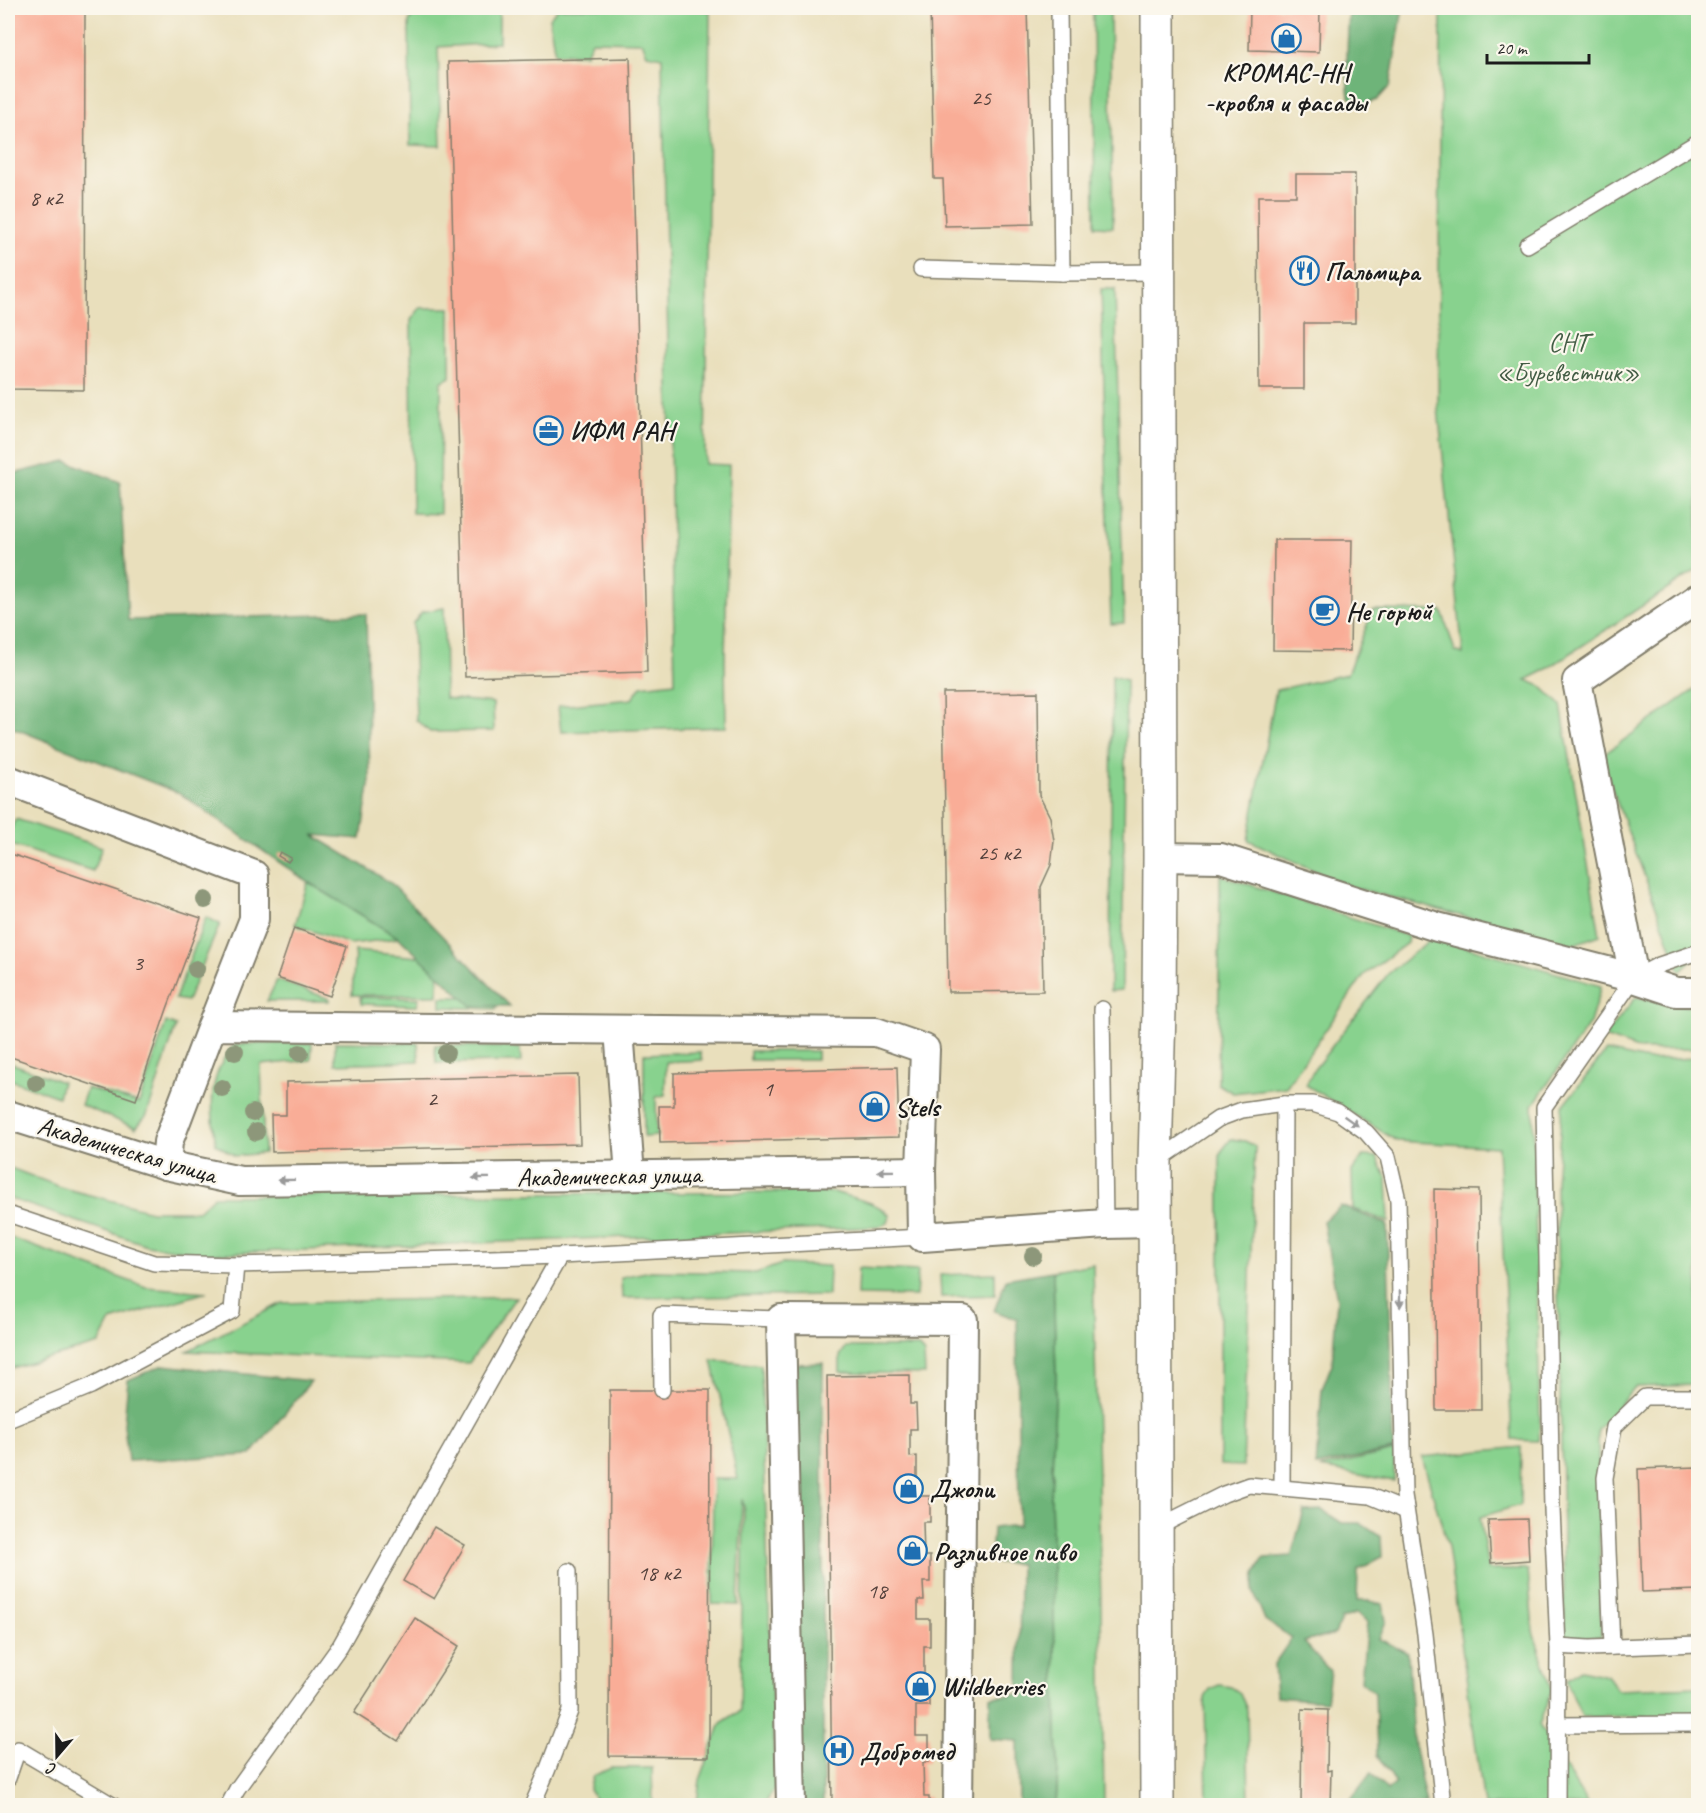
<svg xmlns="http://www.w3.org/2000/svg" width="1706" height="1813" font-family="Caveat,sans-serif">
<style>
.green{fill:#88d28e;stroke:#527755;stroke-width:1.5}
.forest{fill:#6eb479;stroke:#45684a;stroke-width:1.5}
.building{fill:#f9ad97}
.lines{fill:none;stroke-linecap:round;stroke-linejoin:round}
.service-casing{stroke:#827e6c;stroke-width:18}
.minor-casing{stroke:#827e6c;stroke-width:32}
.primary-casing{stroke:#827e6c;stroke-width:36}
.service{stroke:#fff;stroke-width:15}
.minor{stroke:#fff;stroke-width:28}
.primary{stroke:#fff;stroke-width:33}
.tree{fill:#8d977a}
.oneway{fill:#999}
.labels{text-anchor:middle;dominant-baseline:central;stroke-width:4.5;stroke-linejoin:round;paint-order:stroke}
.number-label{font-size:22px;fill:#53403b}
.poi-label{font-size:26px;font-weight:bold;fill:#1c1c1c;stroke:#fbf7ec;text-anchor:start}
.park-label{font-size:26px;fill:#425c44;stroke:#fbf7ec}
.street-label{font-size:26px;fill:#1c1c1c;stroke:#fbf7ec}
</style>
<rect width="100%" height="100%" fill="#fbf7ec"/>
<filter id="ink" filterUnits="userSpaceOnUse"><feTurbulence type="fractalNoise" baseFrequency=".0167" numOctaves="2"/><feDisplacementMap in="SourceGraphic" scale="12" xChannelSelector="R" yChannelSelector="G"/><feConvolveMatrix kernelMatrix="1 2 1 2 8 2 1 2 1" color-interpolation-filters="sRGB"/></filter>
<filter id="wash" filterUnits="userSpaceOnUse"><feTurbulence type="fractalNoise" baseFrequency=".008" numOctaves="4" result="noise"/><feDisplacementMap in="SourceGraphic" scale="24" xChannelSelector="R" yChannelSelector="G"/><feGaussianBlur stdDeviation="1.35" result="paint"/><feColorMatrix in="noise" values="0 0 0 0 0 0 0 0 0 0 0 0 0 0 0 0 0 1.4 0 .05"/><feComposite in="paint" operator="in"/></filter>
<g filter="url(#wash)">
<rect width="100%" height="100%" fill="#e9dfbc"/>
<g class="green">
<path d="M 418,8 L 499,8 L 499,43 L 438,47 L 441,146 L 410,145 L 409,22 Z"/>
<path d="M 558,8 L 675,8 L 710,11 L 705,464 L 729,465 L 725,662 L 726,727 L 561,732 L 558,706 L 632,699 L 641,686 L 675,682 L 662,57 L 647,54 L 642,42 L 592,41 L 586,54 L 555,54 L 549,18 Z"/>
<path d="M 1093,8 L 1110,8 L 1113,227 L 1095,226 Z"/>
<path d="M 1441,8 L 1698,8 L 1698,569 L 1544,671 L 1526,680 L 1541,686 L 1561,705 L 1600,935 L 1572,945 L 1348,886 L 1248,840 L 1276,690 L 1347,674 L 1373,610 L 1442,611 L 1455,651 L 1463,654 L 1438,408 Z"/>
<path d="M 1101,289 L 1115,289 L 1124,623 L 1111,624 Z"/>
<path d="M 420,308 L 450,308 L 450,377 L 441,382 L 440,514 L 412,513 L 411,320 Z"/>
<path d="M 444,608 L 445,698 L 493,703 L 494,731 L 430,732 L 416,720 L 413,623 L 422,612 Z"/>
<path d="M 1112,676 L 1126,680 L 1122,990 L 1110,991 Z"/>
<path d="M 1698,687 L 1698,954 L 1680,971 L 1600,757 Z"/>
<path d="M 16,819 L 102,847 L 93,871 L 8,844 L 8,834 Z"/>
<path d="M 1220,875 L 1408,936 L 1407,943 L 1364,975 L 1286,1087 L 1233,1093 L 1218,1084 Z"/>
<path d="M 308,882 L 399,938 L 350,944 L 295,925 Z"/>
<path d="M 206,917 L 220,924 L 187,1001 L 175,999 Z"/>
<path d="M 1433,937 L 1601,986 L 1590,1023 L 1533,1105 L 1540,1424 L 1538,1441 L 1512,1440 L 1498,1147 L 1397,1141 L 1306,1085 L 1313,1071 L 1388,974 Z"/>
<path d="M 355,951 L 439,959 L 438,995 L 352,995 Z"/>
<path d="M 277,980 L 330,999 L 329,1001 L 267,1001 Z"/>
<path d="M 360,997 L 419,998 L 417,1006 L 361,1004 Z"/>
<path d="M 441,997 L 494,997 L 496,1009 L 441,1007 Z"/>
<path d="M 1636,997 L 1698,1008 L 1698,1049 L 1640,1050 L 1604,1037 Z"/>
<path d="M 166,1022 L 176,1026 L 147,1115 L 136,1128 L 81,1105 L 87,1088 L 139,1103 Z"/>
<path d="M 335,1042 L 418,1043 L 419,1061 L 335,1064 Z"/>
<path d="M 312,1043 L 311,1060 L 261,1065 L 264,1153 L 235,1156 L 216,1144 C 210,1107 208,1073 235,1044 Z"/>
<path d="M 435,1045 L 520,1048 L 521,1062 L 436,1063 Z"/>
<rect x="750" y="1051" width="67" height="9"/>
<path d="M 1606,1051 L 1647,1060 L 1698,1058 L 1698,1385 L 1635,1387 L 1598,1430 L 1601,1637 L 1565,1639 L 1556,1182 L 1562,1107 Z"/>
<path d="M 700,1052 L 702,1060 L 666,1062 L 665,1095 L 656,1097 L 657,1136 L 644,1137 L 644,1054 Z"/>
<path d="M 8,1062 L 62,1082 L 58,1097 L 8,1079 Z"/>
<path d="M 1231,1139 L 1245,1141 L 1255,1146 L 1243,1466 L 1220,1465 L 1220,1153 Z"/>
<path d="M 1363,1156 L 1377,1157 L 1387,1179 L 1389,1222 L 1353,1209 L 1352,1171 Z"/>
<path d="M 8,1167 L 63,1188 L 151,1211 L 198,1211 L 214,1196 L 834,1192 C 851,1198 878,1201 890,1216 L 888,1223 L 878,1227 L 205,1254 L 147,1245 L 8,1198 Z"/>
<path d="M 8,1237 L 146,1287 L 207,1292 L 111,1321 L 99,1344 L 8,1369 Z"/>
<path d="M 782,1264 L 829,1266 L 828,1295 L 622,1298 L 621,1277 L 651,1271 L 756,1273 Z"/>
<path d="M 1093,1264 L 1101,1606 L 1104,1805 L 1056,1805 L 1058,1769 L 1051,1496 L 1056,1378 L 1053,1271 Z"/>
<path d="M 858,1268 L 918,1271 L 916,1296 L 857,1295 Z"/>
<path d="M 995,1273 L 995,1295 L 941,1297 L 940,1275 Z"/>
<path d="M 516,1297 L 469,1363 L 187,1351 L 282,1303 Z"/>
<path d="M 846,1347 L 919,1347 L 924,1354 L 925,1374 L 840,1372 L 840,1356 Z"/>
<path d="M 712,1360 L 761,1365 L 775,1788 L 766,1802 L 697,1802 L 700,1780 L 721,1723 L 740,1711 L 744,1507 L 742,1499 L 738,1605 L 712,1604 L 713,1479 L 738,1479 Z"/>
<path d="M 1521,1447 L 1520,1505 L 1480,1517 L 1488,1570 L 1528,1570 L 1533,1631 L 1552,1689 L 1539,1725 L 1588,1805 L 1484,1805 L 1448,1547 L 1422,1457 Z"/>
<path d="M 1394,1451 L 1394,1481 L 1320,1468 Z"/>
<path d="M 1581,1670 L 1607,1676 L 1617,1690 L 1698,1687 L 1698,1715 L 1582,1717 L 1566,1680 Z"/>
<path d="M 1219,1685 L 1231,1687 L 1240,1693 L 1247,1710 L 1249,1805 L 1207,1805 L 1205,1698 L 1210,1689 Z"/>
<path d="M 611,1768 L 652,1768 L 653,1805 L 599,1805 L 589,1790 L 593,1776 Z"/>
</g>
<g class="forest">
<path d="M 1349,8 L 1403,8 L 1390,86 L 1377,100 L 1360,105 L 1349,97 C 1345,67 1348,37 1349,8 Z"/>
<path d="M 66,461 L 120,482 L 128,620 L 366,614 L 370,780 L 361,839 L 313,835 L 391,883 L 510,1006 L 472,1006 L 399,938 L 308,882 L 179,793 L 8,726 L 8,475 Z"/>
<path d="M 1341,1206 L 1387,1224 L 1391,1348 L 1393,1450 L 1316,1466 L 1322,1389 L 1332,1364 L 1337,1300 L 1323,1221 Z"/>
<path d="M 1053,1271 L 1056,1378 L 1051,1496 L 1058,1769 L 1056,1805 L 1019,1805 L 1018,1741 L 990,1739 L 990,1697 L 1019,1694 L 1020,1564 L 991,1562 L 993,1528 L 1019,1525 L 1017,1319 L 994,1311 L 1006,1279 Z"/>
<path d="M 823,1363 L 823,1805 L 794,1806 L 792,1393 L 796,1364 Z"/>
<path d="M 163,1365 L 311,1381 L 251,1455 L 128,1461 L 124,1425 L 128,1380 Z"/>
<path d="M 1322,1510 L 1342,1523 L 1360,1523 L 1381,1537 L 1382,1557 L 1358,1570 L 1357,1601 L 1370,1601 L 1383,1604 L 1386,1621 L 1379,1639 L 1408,1653 L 1413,1739 L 1426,1805 L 1351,1805 L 1351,1799 L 1371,1773 L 1387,1791 L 1396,1783 L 1377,1755 L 1375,1693 L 1361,1681 L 1367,1623 L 1357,1613 L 1341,1619 L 1335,1634 L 1304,1642 L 1330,1671 L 1326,1701 L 1276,1697 L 1274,1664 L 1292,1638 L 1265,1620 L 1253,1591 L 1255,1574 L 1264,1558 L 1291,1556 L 1304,1511 Z"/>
</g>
<g id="blocks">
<g class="building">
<path d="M 8,8 L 85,8 L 84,390 L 8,389 Z"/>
<path d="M 930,8 L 1027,8 L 1033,224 L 945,226 L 943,179 L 934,179 Z"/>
<path d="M 1250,8 L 1320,8 L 1319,52 L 1249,50 Z"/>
<path d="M 630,58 L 647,672 L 465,677 L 448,62 Z"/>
<path d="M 1296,174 L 1355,174 L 1355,323 L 1304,323 L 1304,389 L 1259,389 L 1258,196 L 1296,196 Z"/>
<path d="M 1274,540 L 1352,540 L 1350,651 L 1273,650 Z"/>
<path d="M 1038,692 L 1039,795 L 1050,817 L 1054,841 L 1051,865 L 1041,887 L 1043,991 L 948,992 L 943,693 Z"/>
<path d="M 280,852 L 291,858 L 288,862 L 278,856 Z"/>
<path d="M 8,853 L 201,918 L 167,1009 L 136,1100 L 8,1056 Z"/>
<path d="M 294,928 L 347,946 L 330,996 L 277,978 Z"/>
<path d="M 897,1067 L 899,1137 L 660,1143 L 659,1106 L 674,1106 L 674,1073 Z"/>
<path d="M 578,1075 L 580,1144 L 272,1152 L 271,1115 L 286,1115 L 286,1082 Z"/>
<path d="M 1434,1189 L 1479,1190 L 1481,1410 L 1436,1410 Z"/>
<path d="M 910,1375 L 910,1404 L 916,1404 L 917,1429 L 910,1429 L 910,1457 L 917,1456 L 917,1496 L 930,1496 L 930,1522 L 923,1522 L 924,1556 L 930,1556 L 930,1582 L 923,1582 L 924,1600 L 918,1600 L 918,1619 L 930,1619 L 930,1646 L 924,1646 L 924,1681 L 929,1681 L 929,1706 L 916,1706 L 916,1736 L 929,1736 L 929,1762 L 923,1762 L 924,1797 L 929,1797 L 929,1806 L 832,1806 L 827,1376 Z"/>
<path d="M 610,1390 L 710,1390 L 709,1757 L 609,1756 Z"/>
<path d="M 1698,1467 L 1698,1590 L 1642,1592 L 1638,1469 Z"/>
<path d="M 1527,1519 L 1529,1560 L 1491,1563 L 1488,1520 Z"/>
<path d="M 434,1527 L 465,1545 L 434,1599 L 403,1581 Z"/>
<path d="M 415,1618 L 459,1646 L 398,1741 L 354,1713 Z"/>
<path d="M 1302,1709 L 1328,1710 L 1327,1771 L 1331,1770 L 1330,1806 L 1301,1806 Z"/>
</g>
</g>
</g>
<g filter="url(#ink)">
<use href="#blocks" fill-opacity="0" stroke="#827e6c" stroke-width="1.5"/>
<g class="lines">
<defs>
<g id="service">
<path d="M 1059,8 L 1062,273"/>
<path d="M 1527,245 L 1698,142"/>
<path d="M 921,269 L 1062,273 L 1158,272"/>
<path d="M 1102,1009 L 1105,1224"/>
<path d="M 1157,1161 L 1218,1119 L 1242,1110 L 1284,1104 L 1313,1104 L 1338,1112 L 1366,1132 L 1388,1157 L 1398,1200 L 1404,1495 L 1425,1634 L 1443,1806"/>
<path d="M 8,1214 L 154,1263 L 236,1265 L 560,1256 L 922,1237"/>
<path d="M 662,1390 L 661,1315 L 781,1319"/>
<path d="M 8,1420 L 91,1386 L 232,1311 L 236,1265"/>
<path d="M 1282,1487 L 1284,1104"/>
<path d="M 1156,1528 L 1224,1494 L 1249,1485 L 1370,1496 L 1406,1511 L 1405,1503"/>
<path d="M 1558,1646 L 1589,1648 L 1698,1644"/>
<path d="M 1612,1647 L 1605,1478 L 1614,1427 L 1645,1397 L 1698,1397"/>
<path d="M 1557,1725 L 1698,1724"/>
<path d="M 8,1778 L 18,1749 L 114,1806"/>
<path d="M 228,1806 L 237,1789 L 340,1646 L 560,1256"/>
<path d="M 532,1806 L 547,1771 L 570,1711 L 569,1571"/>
<path d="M 1557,1806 L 1558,1646 L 1552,1509 L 1544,1107 L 1634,978 L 1659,965 L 1698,952"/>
</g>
<g id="minor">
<path d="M 8,780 L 254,875 L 254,919 L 212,1026"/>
<path d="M 1160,857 L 1221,858 L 1437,927 L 1634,978 L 1676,992 L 1698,992"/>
<path d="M 1634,978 L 1577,681 L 1698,598"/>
<path d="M 619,1030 L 630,1175"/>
<path d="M 8,1115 L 166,1165 L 240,1181 L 921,1171 L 922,1237 L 1105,1224 L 1155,1223"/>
<path d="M 166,1165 L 168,1142 L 212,1026 L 876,1032 L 925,1049 L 921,1171"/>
<path d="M 791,1806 L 781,1319 L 963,1320 L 958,1806"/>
</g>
<path id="primary" d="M 1157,1806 L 1155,1163 L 1159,1009 L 1160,857 L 1158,8"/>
</defs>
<use href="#service" class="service-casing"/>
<use href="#minor" class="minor-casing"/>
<use href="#primary" class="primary-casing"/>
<use href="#service" class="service"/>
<use href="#minor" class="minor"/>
<use href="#primary" class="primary"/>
</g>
<g class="tree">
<circle cx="205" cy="900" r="9"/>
<circle cx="196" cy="969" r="9"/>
<circle cx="235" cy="1052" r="9"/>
<circle cx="300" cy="1053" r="9"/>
<circle cx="446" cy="1053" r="9"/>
<circle cx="36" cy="1083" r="9"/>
<circle cx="222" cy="1088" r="9"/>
<circle cx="253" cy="1113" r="9"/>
<circle cx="256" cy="1132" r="9"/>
<circle cx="1033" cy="1256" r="9"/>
</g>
<defs><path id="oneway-solid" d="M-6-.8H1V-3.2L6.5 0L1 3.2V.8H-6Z" transform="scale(1.5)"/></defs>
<g class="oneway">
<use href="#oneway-solid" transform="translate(1351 1121) rotate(35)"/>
<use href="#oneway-solid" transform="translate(886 1171) rotate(179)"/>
<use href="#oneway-solid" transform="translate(481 1178) rotate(179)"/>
<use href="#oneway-solid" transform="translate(286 1180) rotate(179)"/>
<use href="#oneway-solid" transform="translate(1400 1299) rotate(89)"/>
</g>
</g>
<defs>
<symbol id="shop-ring" viewBox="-11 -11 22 22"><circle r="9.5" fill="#fbf7ec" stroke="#1f6fb2" stroke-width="1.5"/><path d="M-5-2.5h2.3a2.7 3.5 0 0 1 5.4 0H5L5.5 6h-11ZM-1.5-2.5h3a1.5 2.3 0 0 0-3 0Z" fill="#1f6fb2"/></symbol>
<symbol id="restaurant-ring" viewBox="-11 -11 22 22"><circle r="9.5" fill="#fbf7ec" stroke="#1f6fb2" stroke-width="1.5"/><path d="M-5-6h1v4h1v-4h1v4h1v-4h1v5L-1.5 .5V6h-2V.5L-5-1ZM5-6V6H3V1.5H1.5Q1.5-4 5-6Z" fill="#1f6fb2"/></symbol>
<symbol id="office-ring" viewBox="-11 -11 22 22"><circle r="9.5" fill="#fbf7ec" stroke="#1f6fb2" stroke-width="1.5"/><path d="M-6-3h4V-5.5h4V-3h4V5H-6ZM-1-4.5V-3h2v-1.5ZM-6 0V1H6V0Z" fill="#1f6fb2"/></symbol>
<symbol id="cafe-ring" viewBox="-11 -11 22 22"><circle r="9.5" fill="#fbf7ec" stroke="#1f6fb2" stroke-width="1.5"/><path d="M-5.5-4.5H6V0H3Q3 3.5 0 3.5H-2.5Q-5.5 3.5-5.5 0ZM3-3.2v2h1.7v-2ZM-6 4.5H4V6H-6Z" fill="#1f6fb2"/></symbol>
<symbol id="hospital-ring" viewBox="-11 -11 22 22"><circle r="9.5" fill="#fbf7ec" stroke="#1f6fb2" stroke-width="1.5"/><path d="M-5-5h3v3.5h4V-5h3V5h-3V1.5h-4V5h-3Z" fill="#1f6fb2"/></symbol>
</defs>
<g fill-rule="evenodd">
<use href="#shop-ring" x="1270" y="22" width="33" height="33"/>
<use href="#restaurant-ring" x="1288" y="254" width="33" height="33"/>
<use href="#office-ring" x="532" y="414" width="33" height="33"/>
<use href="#cafe-ring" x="1308" y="594" width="33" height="33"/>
<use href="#shop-ring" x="858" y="1090" width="33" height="33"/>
<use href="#shop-ring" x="892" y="1472" width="33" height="33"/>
<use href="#shop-ring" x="896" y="1534" width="33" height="33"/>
<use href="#shop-ring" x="904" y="1670" width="33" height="33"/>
<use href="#hospital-ring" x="822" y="1734" width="33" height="33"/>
</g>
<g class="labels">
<g class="number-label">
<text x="981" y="98">25</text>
<text x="46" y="198">8 к2</text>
<text x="999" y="853">25 к2</text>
<text x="138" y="963">3</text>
<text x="768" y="1089">1</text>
<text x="432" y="1099">2</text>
<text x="659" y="1573">18 к2</text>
<text x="877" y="1591">18</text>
</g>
<g class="poi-label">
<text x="1286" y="72" text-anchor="middle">КРОМАС-НН<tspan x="1286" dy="30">-кровля и фасады</tspan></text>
<text x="1325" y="271">Пальмира</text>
<text x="570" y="430">ИФМ РАН</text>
<text x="1346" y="611">Не горюй</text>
<text x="895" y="1107">Stels</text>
<text x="930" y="1488">Джоли</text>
<text x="934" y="1551">Разливное пиво</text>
<text x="942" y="1686">Wildberries</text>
<text x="860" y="1751">Добромед</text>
</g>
<g class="park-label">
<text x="1568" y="342">СНТ<tspan x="1568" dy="30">«Буревестник»</tspan></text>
</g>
<g class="street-label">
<text transform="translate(127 1150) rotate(16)">Академическая улица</text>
<text transform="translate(609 1176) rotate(-1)">Академическая улица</text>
</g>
</g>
<rect width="1706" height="1813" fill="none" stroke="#fbf7ec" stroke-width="30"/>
<g transform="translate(57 1756) rotate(200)" stroke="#fbf7ec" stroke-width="4.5" paint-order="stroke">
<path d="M0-4.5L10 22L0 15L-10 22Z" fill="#1c1c1c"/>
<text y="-9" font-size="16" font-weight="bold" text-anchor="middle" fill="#1c1c1c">С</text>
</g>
<path d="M1487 54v9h102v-9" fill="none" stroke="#1c1c1c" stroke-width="3"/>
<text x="1496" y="54" font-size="18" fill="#1c1c1c" stroke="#fbf7ec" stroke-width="4.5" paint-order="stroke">20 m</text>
</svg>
